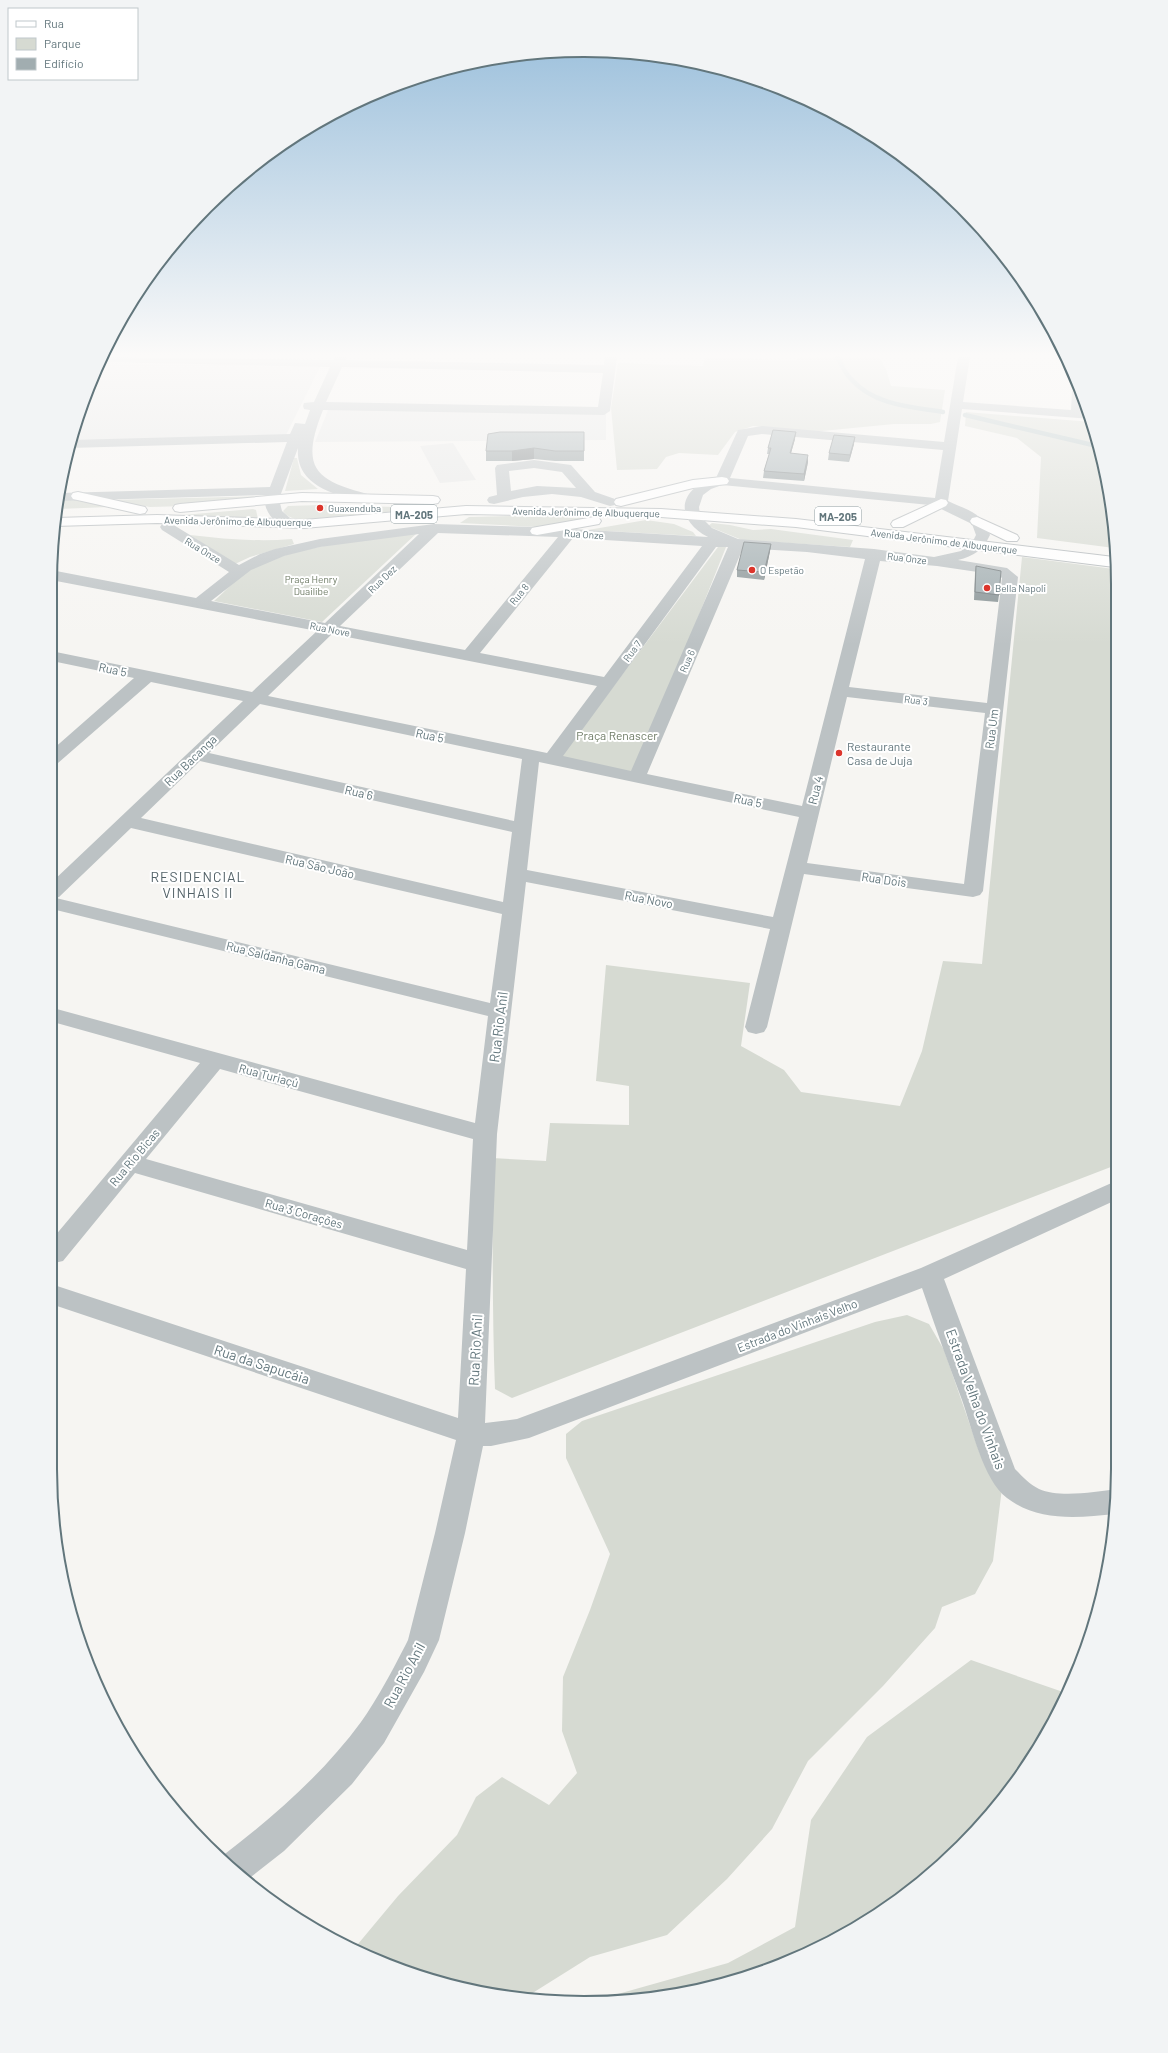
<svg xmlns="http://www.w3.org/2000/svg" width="1168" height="2053" font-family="Barlow,sans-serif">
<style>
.built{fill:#e6e7e6}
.green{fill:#d6dad2}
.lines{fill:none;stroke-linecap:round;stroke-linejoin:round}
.stream{stroke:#b1c2c3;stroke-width:4.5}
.major-casing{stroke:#b0b6b9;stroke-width:2}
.minor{fill:#bcc2c4;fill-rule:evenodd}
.major{fill:#fff;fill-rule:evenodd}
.wall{fill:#8a9597}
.shaded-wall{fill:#71797b}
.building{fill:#a1adb0;stroke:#71797b}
.poi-dot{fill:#dc352c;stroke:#fff;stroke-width:1.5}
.labels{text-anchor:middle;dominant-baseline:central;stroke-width:4;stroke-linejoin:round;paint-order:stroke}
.far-poi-label{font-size:10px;fill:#62767c;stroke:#fff;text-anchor:start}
.far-street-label{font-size:10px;fill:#62767c;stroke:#fff}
.far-park-label{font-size:10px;fill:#6d7a64;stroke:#fff}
.shield{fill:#fff;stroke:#919fa3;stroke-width:1}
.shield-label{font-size:11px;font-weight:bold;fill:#62767c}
.street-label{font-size:12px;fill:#62767c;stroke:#fff}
.park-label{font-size:12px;fill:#6d7a64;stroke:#fff}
.poi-label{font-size:12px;fill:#62767c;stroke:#fff;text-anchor:start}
.quarter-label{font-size:14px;letter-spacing:1px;fill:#536268;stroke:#fff}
.near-street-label{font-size:14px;fill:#62767c;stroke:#fff}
.rim{fill:none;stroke:#62767c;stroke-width:2}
</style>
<rect width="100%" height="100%" fill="#f6f5f2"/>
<g class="built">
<path d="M 106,363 L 321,365 L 286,435 L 70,441 L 97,377 Z"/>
<path d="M 329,408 L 606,414 L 606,440 L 315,442 Z"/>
<path d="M 453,443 L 476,480 L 440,483 L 420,446 Z"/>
</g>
<g class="green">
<path d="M 705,357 L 796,360 L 800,357 L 879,357 L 886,369 L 891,386 L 945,390 L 940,422 L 931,424 L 894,424 L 812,432 L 753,426 L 735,432 L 718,455 L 679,453 L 666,457 L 657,469 L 617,470 L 611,408 L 618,363 L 703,366 Z"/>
<path d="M 966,412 L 1092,422 L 1113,515 L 1114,548 L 1037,538 L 1041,457 L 1017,438 L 965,426 Z"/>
<path d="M 294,458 L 297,458 L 301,475 L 318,489 L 285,491 Z"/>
<path d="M 261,496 L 248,499 L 186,506 L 150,507 L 109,500 Z"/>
<path d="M 59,500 L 78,500 L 109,507 L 58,509 Z"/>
<path d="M 320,505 L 432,508 L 309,519 C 298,519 289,520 283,511 L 288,506 Z"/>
<path d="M 253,509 L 256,510 L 258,519 L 171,516 Z"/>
<path d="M 546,515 L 599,517 L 539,527 L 460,523 L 469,517 Z"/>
<path d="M 646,520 L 674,524 L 693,532 L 696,536 L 588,530 Z"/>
<path d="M 712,523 L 730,525 L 753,530 L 771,529 L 853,540 L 850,547 L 742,540 L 708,526 Z"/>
<path d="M 417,533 L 322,622 L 214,601 C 226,591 238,576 251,569 C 298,544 364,541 417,533 Z"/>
<path d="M 190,535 C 225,539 258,542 292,539 L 294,544 L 250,557 L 235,564 Z"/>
<path d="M 718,547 L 726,547 L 636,773 L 559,759 Z"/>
<path d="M 1022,557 L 1114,569 L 1116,1165 L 512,1398 L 495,1389 C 492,1312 493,1235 492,1158 L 546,1161 L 550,1123 L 629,1125 L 629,1086 L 596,1081 L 606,965 L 750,983 L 741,1046 L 784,1070 L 801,1092 L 900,1106 L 922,1051 L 943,961 L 982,964 Z"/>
<path d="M 907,1315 L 929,1324 L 944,1350 L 980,1454 L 1002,1488 L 993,1561 L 975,1594 L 942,1607 L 935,1628 L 883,1686 L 808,1761 L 772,1829 L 727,1879 L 667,1935 L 590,1957 L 523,1999 L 446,1985 L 353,1950 L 398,1896 L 457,1835 L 476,1797 L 502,1777 L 549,1805 L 577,1773 L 562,1731 L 563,1677 L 590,1610 L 610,1554 L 566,1458 L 566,1434 L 582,1421 L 875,1322 Z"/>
<path d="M 971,1660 L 1066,1693 L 1046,1736 L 986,1821 L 936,1871 L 851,1931 L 788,1962 L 688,1993 L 619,2002 L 593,2001 L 728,1963 L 795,1927 L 811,1820 L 867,1737 Z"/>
</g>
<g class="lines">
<g class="stream">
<path d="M 837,357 C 842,365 845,374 852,380 C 874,405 912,407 943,412"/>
<path d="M 965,415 L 1097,446"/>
</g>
<defs>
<g id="major">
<path d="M 722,477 L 727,478 L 729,481 L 727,484 L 693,488 L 621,506 L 616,505 L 614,502 L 616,499 L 693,480 Z"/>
<path d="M 78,492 L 145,507 L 147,510 L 145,513 L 140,514 L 73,499 L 71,496 L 73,493 Z"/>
<path d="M 302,493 L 433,496 L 438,497 L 440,500 L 438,503 L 433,504 L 302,501 L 180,512 L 175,511 L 173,508 L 175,505 L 180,504 Z"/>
<path d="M 941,499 L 946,500 L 948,503 L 946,506 L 903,527 L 893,527 L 891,524 L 893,521 Z"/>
<path d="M 466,506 L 661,509 L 796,519 L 1114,557 L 1114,567 L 796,527 L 661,517 L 466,514 L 304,528 L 157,523 L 55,526 L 56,518 L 157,515 L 304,520 Z"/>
<path d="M 594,517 L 599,518 L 601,521 L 599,524 L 537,535 L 532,534 L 530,531 L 532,528 L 537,527 Z"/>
<path d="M 977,517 L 1017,535 L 1019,538 L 1017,541 L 1007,541 L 972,524 L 970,521 L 972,518 Z"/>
</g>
</defs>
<use href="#major" class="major-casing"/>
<g class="minor">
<path d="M 105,357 L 334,360 L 335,357 L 347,357 L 346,360 L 604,365 L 605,357 L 617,357 L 610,411 L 604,415 L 323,410 C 298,472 318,481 375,496 L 377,499 L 375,502 L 370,503 C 340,496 295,488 298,448 L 279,499 L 282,511 L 297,524 L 295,527 C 280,531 260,511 266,495 L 59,501 L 60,493 L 270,487 L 287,442 L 69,448 L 71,440 L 290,434 L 295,423 L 305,424 L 310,410 L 304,409 L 303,406 L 304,403 L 314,402 L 330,367 L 103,362 ZM 342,367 L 603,373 L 598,407 L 326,402 Z"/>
<path d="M 958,357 L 970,357 L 963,402 L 1071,410 L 1072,390 L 1077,386 L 1084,401 L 1084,411 L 1089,411 L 1091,419 L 962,409 L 948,501 C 967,510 984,513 990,535 C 983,550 974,556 958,560 L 1007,568 L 1018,577 L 983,891 L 980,895 L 973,897 L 804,874 L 767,1027 L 764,1032 L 756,1034 L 748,1032 L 745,1027 L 770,929 L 526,882 L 497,1134 L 485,1423 L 517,1419 L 921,1268 L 1116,1181 L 1116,1200 L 944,1279 L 1015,1469 C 1022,1476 1029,1484 1039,1489 C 1059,1498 1095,1492 1117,1489 L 1115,1514 C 1078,1518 1038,1522 1007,1498 C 983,1480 972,1428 962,1400 C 948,1363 935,1326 922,1288 L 529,1438 L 491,1446 L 483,1446 L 465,1533 L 439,1640 L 424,1672 L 384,1743 L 352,1784 L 284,1851 L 247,1880 L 221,1857 C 272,1818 323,1774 361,1722 C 377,1700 396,1664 408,1640 L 435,1533 L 456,1440 L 54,1305 L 54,1285 L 458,1418 L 466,1269 L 135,1173 L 63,1261 L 54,1263 L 54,1237 L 200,1063 L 53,1022 L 53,1008 L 475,1123 L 488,1016 L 52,909 L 52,882 L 243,701 L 151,682 L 58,763 L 52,764 L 52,750 L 134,678 L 52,661 L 51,651 L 252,692 L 317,631 L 51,580 L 51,570 L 196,598 L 229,572 L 162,530 L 160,527 L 162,524 L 172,524 L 239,565 L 260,554 L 275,549 L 320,539 L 434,524 L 537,527 L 708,537 C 673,519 679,487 716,478 L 738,430 L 762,426 L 944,442 ZM 762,434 L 943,450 L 935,498 L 730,478 L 748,436 ZM 722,485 L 930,505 L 937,507 L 972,524 L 976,535 L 972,543 L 961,551 L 934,557 L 874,549 L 738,539 L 712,528 L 700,516 L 699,507 L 703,495 L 711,489 ZM 438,533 L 558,537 L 465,650 L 340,626 ZM 419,534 L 325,623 L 211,601 L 251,570 L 284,556 L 320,547 ZM 573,538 L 702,546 L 604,677 L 480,653 ZM 716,547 L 728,547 L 631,771 L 563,756 ZM 743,548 L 807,552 L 865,559 L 802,806 L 647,774 ZM 880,561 L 937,566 L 998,575 L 1002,578 L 987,703 L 849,687 ZM 332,634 L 597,686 L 547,753 L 268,696 ZM 847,697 L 985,713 L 964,884 L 807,863 ZM 260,704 L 522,759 L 514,821 L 209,753 ZM 200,761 L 512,832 L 503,902 L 141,818 ZM 539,762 L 799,817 L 773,917 L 527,870 ZM 131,828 L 502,914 L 490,1003 L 56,898 L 59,897 ZM 220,1069 L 473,1139 L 467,1250 L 146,1159 Z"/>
<path d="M 534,460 L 571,465 L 595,492 L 615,499 L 617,502 L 615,505 L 610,506 L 581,497 L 552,494 L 523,497 L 494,504 L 489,503 L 487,500 L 489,497 L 497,495 L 495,468 L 497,465 ZM 534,468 L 562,472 L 576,488 L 537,486 L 511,491 L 509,471 Z"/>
</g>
<use href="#major" class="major"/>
</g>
<g class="wall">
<path d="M 795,439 L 791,453 L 808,462 L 804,481 L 763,478 L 764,471 L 769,454 L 767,454 L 768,448 Z"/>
<path d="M 584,442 L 584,461 L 555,461 L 534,459 L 512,461 L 486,461 L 486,451 Z"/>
<path d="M 854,444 L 849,462 L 828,460 L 829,453 Z"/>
<path d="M 771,544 L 770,551 L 764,580 L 737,577 L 737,570 Z"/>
<path d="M 976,566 L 999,595 L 998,602 L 974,600 L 975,573 Z"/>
</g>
<g class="shaded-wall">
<path d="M 796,432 L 795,439 L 789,460 L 790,453 Z"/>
<path d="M 855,437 L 854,444 L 849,462 L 850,455 Z"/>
<path d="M 534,448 L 534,459 L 512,461 L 512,451 Z"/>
<path d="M 808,455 L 808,462 L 804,481 L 804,474 Z"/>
<path d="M 771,544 L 770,551 L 764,580 L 764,572 Z"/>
</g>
<g class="building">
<path d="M 773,430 L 796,432 L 790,453 L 808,455 L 804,474 L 764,471 L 771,448 L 768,448 Z"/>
<path d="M 500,432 L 584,432 L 584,451 L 555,451 L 534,448 L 512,451 L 486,451 L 488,434 Z"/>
<path d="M 834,435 L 855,437 L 850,455 L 829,453 Z"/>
<path d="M 744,542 L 771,544 L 764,572 L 737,570 Z"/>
<path d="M 976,566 L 1001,571 L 999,595 L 975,592 Z"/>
</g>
<linearGradient id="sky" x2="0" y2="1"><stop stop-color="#92bad9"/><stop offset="0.55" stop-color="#fbfaf9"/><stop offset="1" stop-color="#fbfaf9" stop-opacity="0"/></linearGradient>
<rect width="1168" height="645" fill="url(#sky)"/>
<g class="poi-dot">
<circle cx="320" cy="508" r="4"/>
<circle cx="752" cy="570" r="4"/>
<circle cx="987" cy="588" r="4"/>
<circle cx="839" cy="753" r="4"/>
</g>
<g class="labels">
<g class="far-poi-label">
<text x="328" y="508">Guaxenduba</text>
<text x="760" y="570">O Espetão</text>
<text x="995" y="588">Bella Napoli</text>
</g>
<g class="far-street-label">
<text transform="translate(586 512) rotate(1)">Avenida Jerônimo de Albuquerque</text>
<text transform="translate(238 521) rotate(1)">Avenida Jerônimo de Albuquerque</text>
<text transform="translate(584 534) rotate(4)">Rua Onze</text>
<text transform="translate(944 541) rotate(7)">Avenida Jerônimo de Albuquerque</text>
<text transform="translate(203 550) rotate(31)">Rua Onze</text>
<text transform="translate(907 558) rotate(7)">Rua Onze</text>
<text transform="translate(382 579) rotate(-44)">Rua Dez</text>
<text transform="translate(519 594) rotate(-51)">Rua 8</text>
<text transform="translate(330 629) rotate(11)">Rua Nove</text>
<text transform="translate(632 651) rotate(-53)">Rua 7</text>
<text transform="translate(687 661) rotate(-67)">Rua 6</text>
<text transform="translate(916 700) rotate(7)">Rua 3</text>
</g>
<g class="far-park-label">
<text x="311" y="579">Praça Henry<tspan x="311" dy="12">Duailibe</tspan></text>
</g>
<g class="shield">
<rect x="391" y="505" width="46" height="18" rx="3"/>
<rect x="815" y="507" width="46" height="18" rx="3"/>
</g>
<g class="shield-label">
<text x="414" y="514">MA-205</text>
<text x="838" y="516">MA-205</text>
</g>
<g class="street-label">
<text transform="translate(113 669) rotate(12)">Rua 5</text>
<text transform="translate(991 729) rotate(-83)">Rua Um</text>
<text transform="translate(430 735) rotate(12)">Rua 5</text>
<text transform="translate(190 760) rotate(-44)">Rua Bacanga</text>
<text transform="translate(815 790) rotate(-76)">Rua 4</text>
<text transform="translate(359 792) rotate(13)">Rua 6</text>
<text transform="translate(748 800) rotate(12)">Rua 5</text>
<text transform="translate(320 866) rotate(13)">Rua São João</text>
<text transform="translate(884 879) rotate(8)">Rua Dois</text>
<text transform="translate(649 899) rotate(11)">Rua Novo</text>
<text transform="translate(276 957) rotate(14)">Rua Saldanha Gama</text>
<text transform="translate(269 1075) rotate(15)">Rua Turiaçú</text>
<text transform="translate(134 1157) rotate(-50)">Rua Rio Bicas</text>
<text transform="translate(304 1213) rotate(16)">Rua 3 Corações</text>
<text transform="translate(797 1325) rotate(-21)">Estrada do Vinhais Velho</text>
</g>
<g class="park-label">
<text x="617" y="735">Praça Renascer</text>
</g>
<g class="poi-label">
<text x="847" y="746">Restaurante<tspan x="847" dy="14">Casa de Juja</tspan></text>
</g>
<g class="quarter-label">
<text x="198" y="876">RESIDENCIAL<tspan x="198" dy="16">VINHAIS II</tspan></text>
</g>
<g class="near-street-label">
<text transform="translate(498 1027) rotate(-83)">Rua Rio Anil</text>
<text transform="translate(475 1350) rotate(-87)">Rua Rio Anil</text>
<text transform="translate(262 1364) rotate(18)">Rua da Sapucáia</text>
<text transform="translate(976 1399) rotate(70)">Estrada Velha do Vinhais</text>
<text transform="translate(404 1675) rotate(-62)">Rua Rio Anil</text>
</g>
</g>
<path d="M0 0H1168V2053H0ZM584 57H584A527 527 0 0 1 1111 584V1469A527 527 0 0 1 584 1996H584A527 527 0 0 1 57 1469V584A527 527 0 0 1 584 57Z" fill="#f2f4f5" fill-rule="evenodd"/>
<path class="rim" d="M584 57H584A527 527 0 0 1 1111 584V1469A527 527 0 0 1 584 1996H584A527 527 0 0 1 57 1469V584A527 527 0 0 1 584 57Z"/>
<rect x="8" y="8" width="130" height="72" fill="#ffffff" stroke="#c0c8cb"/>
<rect x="16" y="21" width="20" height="6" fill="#ffffff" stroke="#c0c8cb"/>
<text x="44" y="28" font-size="12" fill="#62767c">Rua</text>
<rect x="16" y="38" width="20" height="12" fill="#d6dad2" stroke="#c0c8cb"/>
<text x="44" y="48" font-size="12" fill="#62767c">Parque</text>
<rect x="16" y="58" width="20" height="12" fill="#a1adb0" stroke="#c0c8cb"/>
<text x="44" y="68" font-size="12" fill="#62767c">Edifício</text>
</svg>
